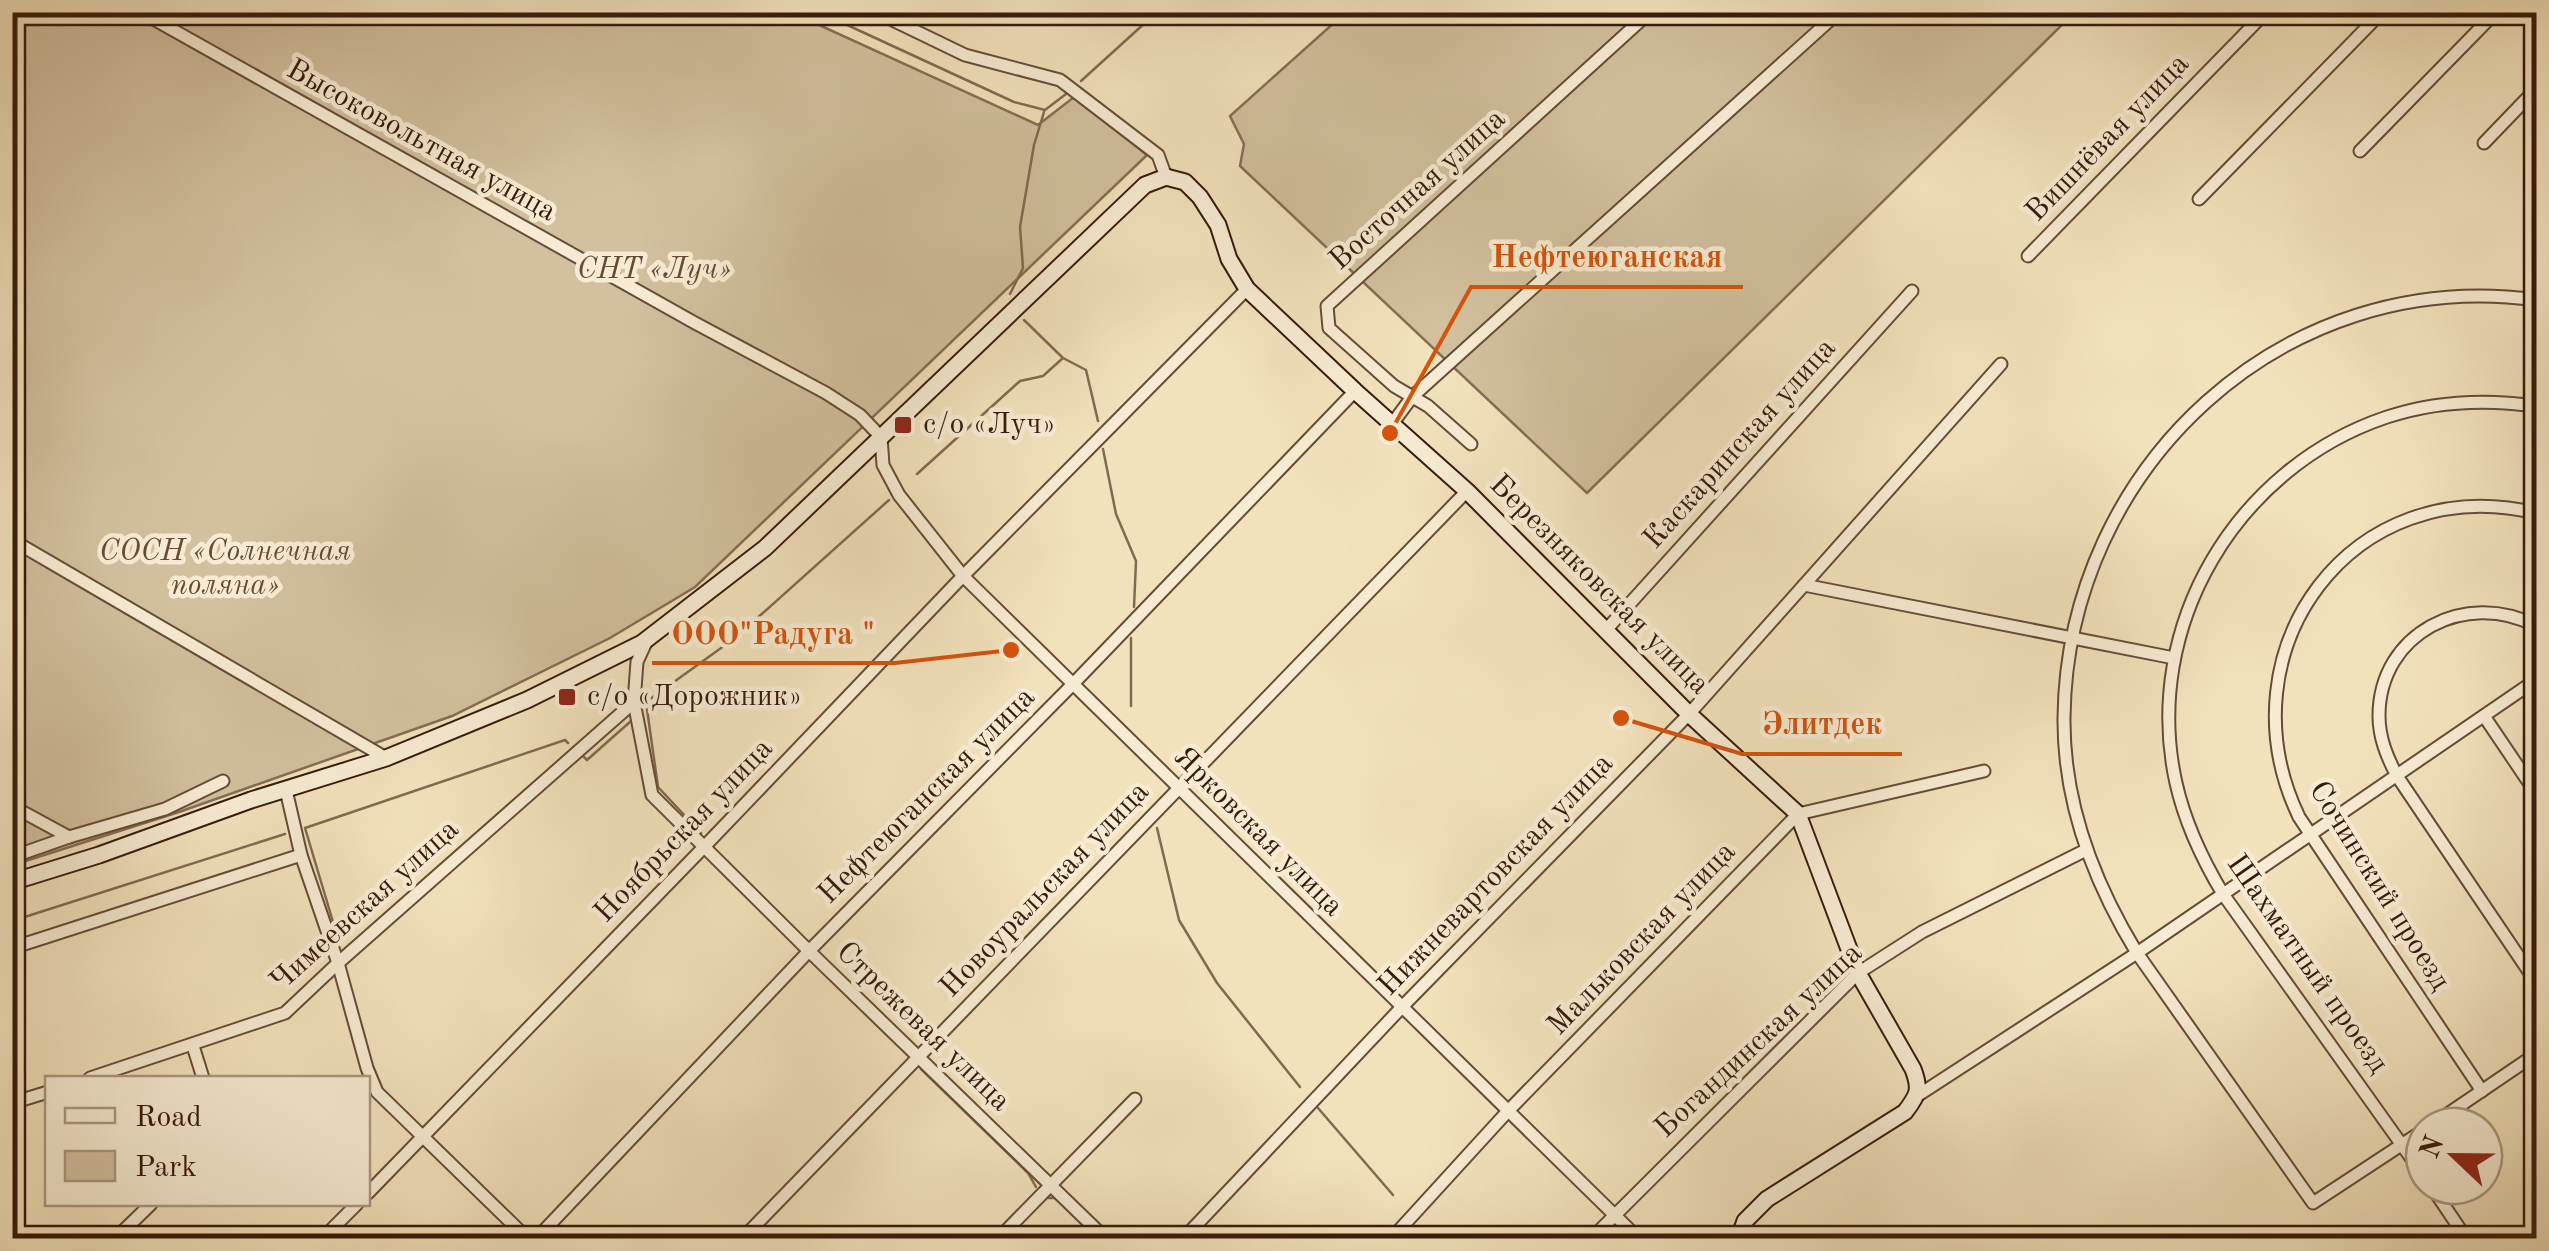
<svg xmlns="http://www.w3.org/2000/svg" width="2549" height="1251" font-family="'Old Standard TT',serif">
<style>
.green{fill:#d2c09e;stroke:#856d54;stroke-width:2.5}
.lines{fill:none;stroke-linecap:round;stroke-linejoin:round}
.stream{stroke:#826951;stroke-width:2.5}
.street-casing{stroke:#664c37;stroke-width:15}
.secondary-casing{stroke:#381a0b;stroke-width:19}
.street{stroke:#f7ecd3;stroke-width:11}
.secondary{stroke:#f7ecd3;stroke-width:15}
.poi-dot{fill:#8f2418;stroke:#f7ecd3;stroke-width:4}
.labels{text-anchor:middle;dominant-baseline:central;stroke-width:9;stroke-linejoin:round;paint-order:stroke}
.street-label{font-size:30px;fill:#381a0b;stroke:#f7ecd3}
.park-label{font-size:30px;font-style:italic;fill:#664c37;stroke:#f7ecd3}
.poi-label{font-size:30px;fill:#381a0b;stroke:#f7ecd3;text-anchor:start}
.leader{fill:none;stroke:#d6530c;stroke-width:4}
.callout-dot{fill:#d6530c;stroke:#f7ecd3;stroke-width:4}
.callout-label{font-size:32px;text-anchor:middle;font-weight:bold;fill:#d6530c;stroke:#f7ecd3;stroke-width:9;stroke-linejoin:round;paint-order:stroke}
</style>
<rect width="100%" height="100%" fill="#f2e2bc"/>
<filter id="stains"><feTurbulence type="fractalNoise" baseFrequency=".002" numOctaves="4"/><feColorMatrix values="0 0 0 0 .2 0 0 0 0 .09 0 0 0 0 .02 0 0 0 .5 -.17"/></filter>
<radialGradient id="worn" r=".72"><stop offset=".6" stop-color="#630" stop-opacity="0"/><stop offset="1" stop-color="#630" stop-opacity=".3"/></radialGradient>
<g class="green">
<path d="M 13,13 L 793,13 L 1038,125 L 1074,97 L 1147,155 L 695,587 L 610,638 L 452,716 L 179,812 L 13,865 Z"/>
<path d="M 1345,13 L 2074,13 L 1587,493 L 1240,166 L 1244,144 L 1230,116 Z"/>
</g>
<g class="lines">
<g class="stream">
<path d="M 819,12 L 1014,102 L 1045,110 L 1066,94"/>
<path d="M 1081,81 L 1157,12"/>
<path d="M 1010,294 L 1023,268 L 1020,227 L 1034,145 L 1044,112"/>
<path d="M 1024,320 L 1063,358 L 1086,370 L 1098,421"/>
<path d="M 1103,449 L 1116,514 L 1136,561 L 1134,607"/>
<path d="M 917,474 L 1020,381 L 1043,376 L 1063,358"/>
<path d="M 1131,706 L 1131,638"/>
<path d="M 583,756 L 587,760 L 631,721"/>
<path d="M 1157,828 L 1179,920 L 1217,983 L 1300,1087"/>
<path d="M 701,833 L 658,787 L 646,702 L 735,638 L 889,500"/>
<path d="M 12,921 L 285,834"/>
<path d="M 339,942 L 305,828 L 565,740 L 568,743"/>
<path d="M 921,1069 L 1028,1173 L 1036,1187"/>
<path d="M 1318,1108 L 1393,1195"/>
<path d="M 1048,1198 L 1057,1198"/>
<path d="M 1416,1227 L 1423,1238"/>
<path d="M 1087,1229 L 1097,1238"/>
</g>
<defs>
<g id="street">
<path d="M 141,12 L 695,323 L 826,393 L 860,415 L 881,437 L 883,465 L 899,495 L 963,576 L 1638,1238"/>
<path d="M 876,12 L 965,55 L 1060,80 L 1158,155 L 1166,177"/>
<path d="M 2484,143 L 2536,89"/>
<path d="M 2360,151 L 2496,12"/>
<path d="M 2199,199 L 2382,12"/>
<path d="M 2028,256 L 2266,12"/>
<path d="M 1392,424 L 1412,397 L 1839,12"/>
<path d="M 1471,444 L 1428,406 L 1394,386 L 1329,328 L 1327,306 L 1650,12"/>
<path d="M 12,540 L 386,758"/>
<path d="M 1804,585 L 2174,658"/>
<path d="M 2536,626 C 2466,589 2379,633 2379,716 C 2379,738 2387,757 2397,776 L 2536,982"/>
<path d="M 1606,630 L 1912,291"/>
<path d="M 648,638 L 637,662 L 634,702 L 652,795 L 809,951 L 1105,1238"/>
<path d="M 2484,716 L 2536,793"/>
<path d="M 286,790 L 301,855 L 338,963 L 367,1068 L 377,1092 L 527,1238"/>
<path d="M 12,806 L 69,837 L 165,809 L 223,781"/>
<path d="M 12,857 L 69,837"/>
<path d="M 12,948 L 301,855"/>
<path d="M 193,1046 L 203,1078"/>
<path d="M 90,1078 L 285,1013 L 338,963 L 634,702"/>
<path d="M 2482,1091 L 2299,817 C 2219,650 2353,469 2536,513"/>
<path d="M 1917,1096 L 2137,953 L 2536,680"/>
<path d="M 12,1103 L 48,1092"/>
<path d="M 2430,1126 L 2536,1054"/>
<path d="M 2424,1130 L 2313,1203 L 2137,953 C 2093,881 2063,802 2064,717 C 2067,467 2284,265 2536,300"/>
<path d="M 2424,1176 L 2223,894 C 2202,859 2185,823 2176,783 C 2141,626 2237,467 2387,417 C 2435,401 2486,399 2536,406"/>
<path d="M 2431,1186 L 2466,1238"/>
<path d="M 368,1193 L 703,848 L 963,576 L 1247,289"/>
<path d="M 116,1238 L 151,1204"/>
<path d="M 323,1238 L 357,1204"/>
<path d="M 537,1238 L 809,951 L 1073,684 L 1355,391"/>
<path d="M 743,1238 L 1467,491"/>
<path d="M 999,1238 L 1135,1099"/>
<path d="M 1184,1238 L 1401,1008 L 1689,714 L 2001,364"/>
<path d="M 1392,1238 L 1508,1111 L 1798,814 L 1984,771"/>
<path d="M 1592,1238 L 1858,973 L 1922,932 L 2086,850"/>
</g>
<path id="secondary" d="M 12,882 L 99,855 L 251,800 L 386,758 L 527,700 L 642,643 L 765,548 L 1145,185 L 1166,177 L 1185,182 L 1200,197 L 1218,225 L 1229,259 L 1247,289 L 1355,391 L 1467,491 L 1689,714 L 1798,814 L 1858,973 L 1913,1069 C 1921,1090 1918,1095 1905,1112 L 1767,1199 L 1745,1221 L 1739,1238"/>
</defs>
<use href="#street" class="street-casing"/>
<use href="#secondary" class="secondary-casing"/>
<use href="#street" class="street"/>
<use href="#secondary" class="secondary"/>
</g>
<g class="poi-dot">
<rect x="893" y="415" width="20" height="20" rx="5"/>
<rect x="557" y="687" width="20" height="20" rx="5"/>
</g>
<g class="labels">
<g class="street-label">
<text transform="translate(2108 138) rotate(-46)">Вишнёвая улица</text>
<text transform="translate(421 141) rotate(29)">Высоковольтная улица</text>
<text transform="translate(1418 190) rotate(-42)">Восточная улица</text>
<text transform="translate(1740 444) rotate(-48)">Каскаринская улица</text>
<text transform="translate(1599 585) rotate(45)">Березняковская улица</text>
<text transform="translate(927 796) rotate(-45)">Нефтеюганская улица</text>
<text transform="translate(684 831) rotate(-46)">Ноябрьская улица</text>
<text transform="translate(1258 832) rotate(45)">Ярковская улица</text>
<text transform="translate(1496 875) rotate(-46)">Нижневартовская улица</text>
<text transform="translate(2379 886) rotate(58)">Сочинский проезд</text>
<text transform="translate(1045 890) rotate(-46)">Новоуральская улица</text>
<text transform="translate(365 906) rotate(-42)">Чимеевская улица</text>
<text transform="translate(1642 939) rotate(-46)">Мальковская улица</text>
<text transform="translate(2307 964) rotate(55)">Шахматный проезд</text>
<text transform="translate(923 1027) rotate(44)">Стрежевая улица</text>
<text transform="translate(1759 1041) rotate(-43)">Богандинская улица</text>
</g>
<g class="park-label">
<text x="654" y="270">СНТ «Луч»</text>
<text x="225" y="552">СОСН «Солнечная<tspan x="225" dy="34">поляна»</tspan></text>
</g>
<g class="poi-label">
<text x="923" y="425">с/о «Луч»</text>
<text x="587" y="697">с/о «Дорожник»</text>
</g>
</g>
<path class="leader" d="M1390 433L1471 287H1743M1011 650L895 663H652M1621 718L1742 754H1902"/>
<g class="callout-dot">
<circle cx="1390" cy="433" r="10"/>
<circle cx="1011" cy="650" r="10"/>
<circle cx="1621" cy="718" r="10"/>
</g>
<g class="callout-label">
<text x="1607" y="267">Нефтеюганская</text>
<text x="773" y="644">ООО"Радуга "</text>
<text x="1822" y="734">Элитдек</text>
</g>
<rect width="2549" height="1251" fill="none" stroke="#f2e2bc" stroke-width="50"/>
<rect x="15" y="15" width="2519" height="1221" fill="none" stroke="#381a0b" stroke-width="5"/>
<rect x="25" y="25" width="2499" height="1201" fill="none" stroke="#381a0b" stroke-width="2.5"/>
<rect x="45" y="1076" width="325" height="130" fill="#f7ecd3" stroke="#ab9883" stroke-width="2.5"/>
<rect x="65" y="1108" width="50" height="15" fill="#f7ecd3" stroke="#ab9883" stroke-width="2.5"/>
<text x="135" y="1126" font-size="30" fill="#381a0b">Road</text>
<rect x="65" y="1151" width="50" height="30" fill="#d2c09e" stroke="#ab9883" stroke-width="2.5"/>
<text x="135" y="1176" font-size="30" fill="#381a0b">Park</text>
<g transform="translate(2454 1156) rotate(292)"><circle r="48" fill="#f7ecd3" stroke="#ab9883" stroke-width="2.5"/>
<path d="M0-8L18 38L0 25L-18 38Z" fill="#8f2418"/>
<text y="-15" font-size="28" font-weight="bold" text-anchor="middle" fill="#381a0b">N</text>
</g>
<rect width="100%" height="100%" filter="url(#stains)"/>
<rect width="100%" height="100%" fill="url(#worn)"/>
</svg>
